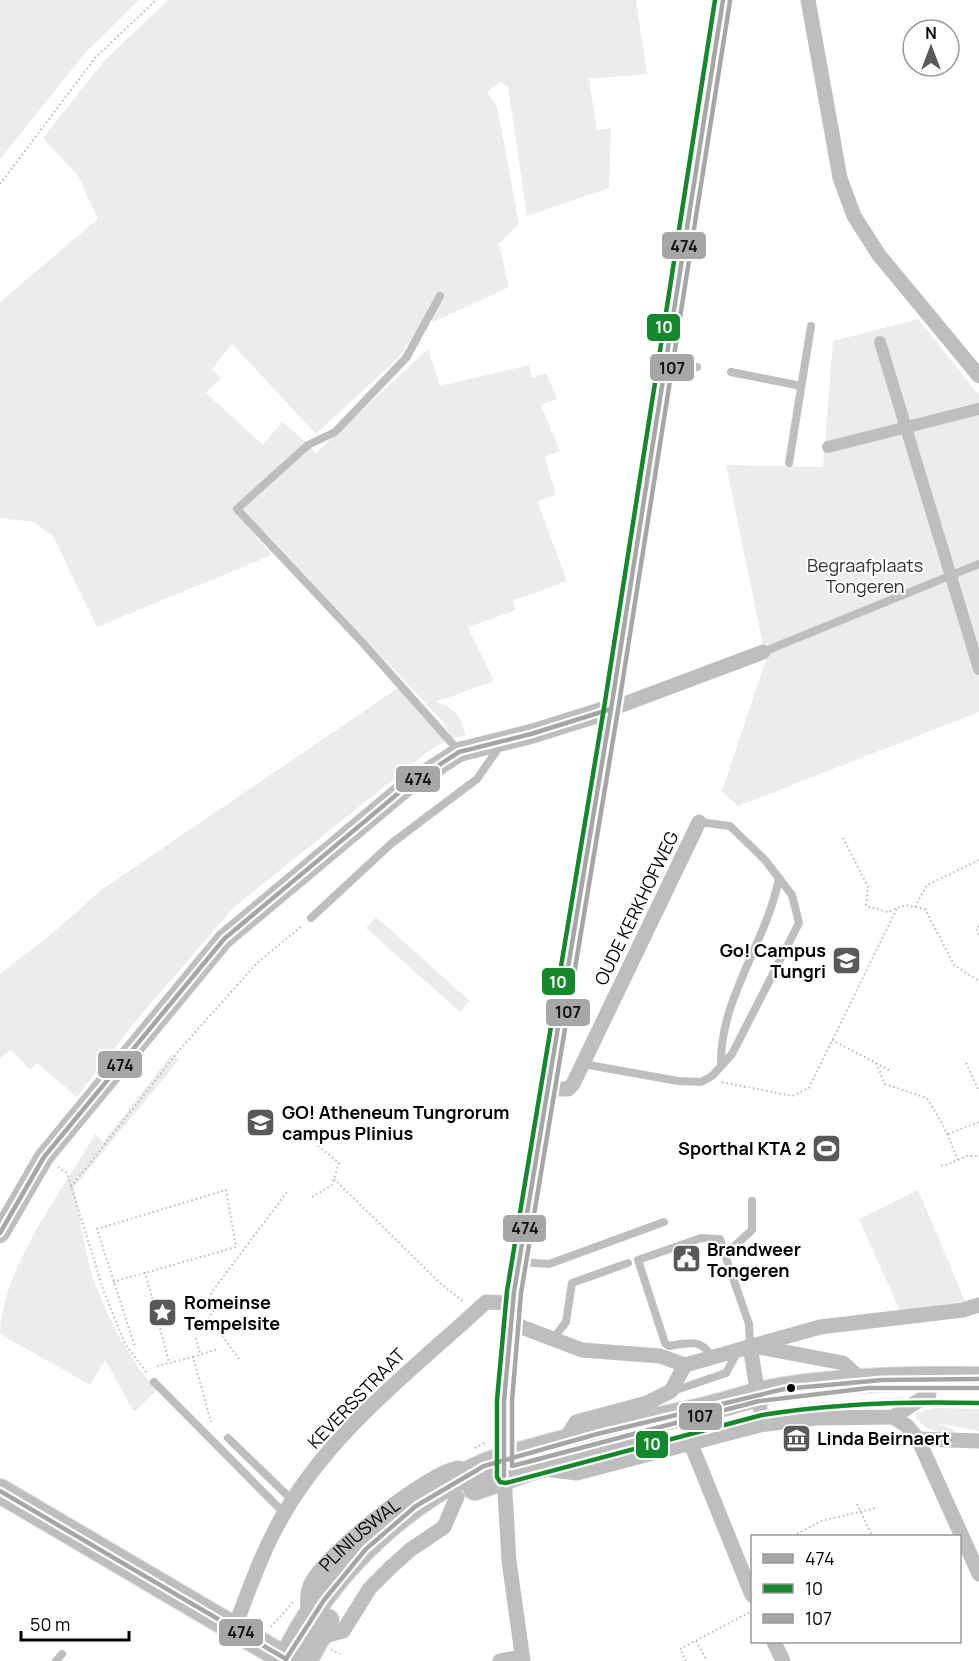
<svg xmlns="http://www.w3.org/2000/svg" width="979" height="1661" font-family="Manrope,sans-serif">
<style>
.green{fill:#ececec}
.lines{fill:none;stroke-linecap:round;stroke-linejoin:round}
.primary-casing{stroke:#dbdbdb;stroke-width:26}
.path{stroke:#b9b9b9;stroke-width:2;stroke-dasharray:1.5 3;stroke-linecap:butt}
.service{stroke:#bebebe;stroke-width:8}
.pedestrian{stroke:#bebebe;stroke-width:12}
.minor{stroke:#bebebe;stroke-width:15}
.tertiary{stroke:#bebebe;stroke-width:20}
.secondary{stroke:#b8b8b8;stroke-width:21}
.primary{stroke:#bebebe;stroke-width:24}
.bus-1-casing{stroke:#fff;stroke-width:9}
.bus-2-casing{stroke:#fff;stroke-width:9}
.bus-3-casing{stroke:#fff;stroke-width:9}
.bus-1{stroke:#a6a6a6;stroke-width:4.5}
.bus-2{stroke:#15882e;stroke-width:4.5}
.bus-3{stroke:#a6a6a6;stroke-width:4.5}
.bus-dot{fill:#000;stroke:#fff;stroke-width:2}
.labels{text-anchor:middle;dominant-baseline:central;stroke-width:4.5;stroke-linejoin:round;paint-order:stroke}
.park-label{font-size:18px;fill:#333;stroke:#fff}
.street-label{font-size:18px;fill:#000;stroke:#fff}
.poi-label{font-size:18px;font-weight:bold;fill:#000;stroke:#fff;text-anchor:start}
.line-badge{stroke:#fff;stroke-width:2}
.badge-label{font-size:16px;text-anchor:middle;font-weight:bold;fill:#fff}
.pale-badge-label{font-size:16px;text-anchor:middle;font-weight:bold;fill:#111}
</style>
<rect width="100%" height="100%" fill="#fff"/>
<g class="green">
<path d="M 0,0 L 139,0 L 86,52 L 0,159 Z"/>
<path d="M 168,0 L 636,0 L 647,74 L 589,79 L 597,130 L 611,128 L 609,188 L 527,216 L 508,87 L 501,82 L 487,92 L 497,106 L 519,224 L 499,244 L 509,287 L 433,322 L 429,315 L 395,361 L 316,434 L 232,344 L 212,369 L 221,378 L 206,393 L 263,445 L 282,422 L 311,446 L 315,454 L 428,349 L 440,386 L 529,365 L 532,378 L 546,373 L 557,399 L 541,405 L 560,451 L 545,457 L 556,495 L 537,501 L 567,581 L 512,601 L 516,610 L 468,627 L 494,681 L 436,702 C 456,709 460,714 466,736 L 452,738 L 443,722 L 265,532 L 256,537 L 272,555 L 97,627 L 53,536 L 34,522 L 0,518 L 0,302 L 98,219 L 78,176 L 43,138 L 104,61 Z"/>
<path d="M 918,319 L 979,395 L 979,712 L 738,806 L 722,791 L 766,660 L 726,465 L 823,467 L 833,341 Z"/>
<path d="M 398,688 L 446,741 L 430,750 L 234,907 L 134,1023 L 77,1097 L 37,1063 L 30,1069 L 10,1050 L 0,1059 L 0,974 L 54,932 L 101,890 Z"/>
<path d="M 376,917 L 470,1001 L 460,1012 L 366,928 Z"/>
<path d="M 172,1054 L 179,1060 L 74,1187 C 81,1220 85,1261 98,1291 C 112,1327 132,1363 157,1390 L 134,1412 L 105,1360 L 90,1385 L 0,1334 C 0,1272 64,1188 95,1134 L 103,1142 Z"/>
<path d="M 918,1190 L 965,1301 L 900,1311 L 859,1219 Z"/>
<path d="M 903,1397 L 901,1402 L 866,1410 L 866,1405 L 851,1404 L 756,1416 L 582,1462 L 575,1460 L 767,1411 L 824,1402 Z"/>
<path d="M 933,1408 L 979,1409 L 979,1431 L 936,1423 L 954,1430 L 954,1434 C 936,1432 922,1431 915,1413 Z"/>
</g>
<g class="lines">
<defs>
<g id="primary">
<path d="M 475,1488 L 532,1468 L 623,1444"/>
<path d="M 0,1491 L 289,1661"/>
<path d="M 285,1661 C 322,1580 396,1506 477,1469 C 498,1459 520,1454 542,1448 C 592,1434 641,1423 692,1412 C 723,1406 753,1394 784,1389 C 849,1379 914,1378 979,1379"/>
<path d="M 305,1661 L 327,1621"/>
</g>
</defs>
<use href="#primary" class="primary-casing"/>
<g class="path">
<path d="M 0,184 L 95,58 L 156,0"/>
<path d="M 843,838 L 868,887 L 866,906 L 888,912 L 905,905 L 925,909 L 954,965 L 979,981"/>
<path d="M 915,907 L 927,885 L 979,860"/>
<path d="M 979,926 L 976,928 L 979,935"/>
<path d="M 832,1040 L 891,1071"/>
<path d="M 876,1063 L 885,1084 L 927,1098 L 944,1127 L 958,1160 L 944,1166 L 939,1164"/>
<path d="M 966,1063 L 979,1091"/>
<path d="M 722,1082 L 792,1096 L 809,1088 L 897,908"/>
<path d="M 948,1134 L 979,1122"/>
<path d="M 958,1160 L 967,1156 L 979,1156"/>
<path d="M 58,1167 L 67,1173 L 104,1292 L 125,1344 L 147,1373"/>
<path d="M 334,1179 L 441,1284 L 464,1302"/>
<path d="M 71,1187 L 181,1048 L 257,963 L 303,925"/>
<path d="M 312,1197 L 332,1185 L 339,1163 L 316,1144"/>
<path d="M 145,1272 L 169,1362"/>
<path d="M 113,1282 L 236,1247 L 226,1190 L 97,1229 L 135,1347"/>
<path d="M 196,1338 L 200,1354"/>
<path d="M 193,1357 L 218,1349"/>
<path d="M 239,1359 L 209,1318 L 215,1308 L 211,1293 L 287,1192"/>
<path d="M 157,1366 L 193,1357 L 211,1422"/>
<path d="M 940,1404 L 979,1406"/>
<path d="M 475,1448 L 486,1442"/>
<path d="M 857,1504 L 872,1536"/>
<path d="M 793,1536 L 821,1521 L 876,1508"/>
<path d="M 271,1627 L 293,1602"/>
<path d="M 696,1641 L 707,1661"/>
<path d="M 331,1650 L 340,1654"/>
<path d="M 686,1661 L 680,1649 L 752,1611"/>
</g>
<g class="service">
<path d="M 440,296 L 406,358 L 335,432 L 308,445 L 237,509 L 362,642 L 458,750"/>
<path d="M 666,362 L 697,367"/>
<path d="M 731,372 L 801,386"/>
<path d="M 789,463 L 811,326"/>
<path d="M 763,652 L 979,564"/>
<path d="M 311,918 L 392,843 L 477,779 L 500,746"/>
<path d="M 583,1064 L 678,1081 L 701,1082 L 712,1076 L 732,1054 L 799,923 L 792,895 L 765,860 L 730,826 L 699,822"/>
<path d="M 721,1066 C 719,999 767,942 779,878"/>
<path d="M 520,1262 L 549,1264 L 664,1222"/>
<path d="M 553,1339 L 566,1322 L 572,1283 L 628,1263"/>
<path d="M 750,1346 L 749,1324 L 725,1255 L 752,1230 L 752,1201"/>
<path d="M 712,1357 C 701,1338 688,1343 669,1346 L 665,1343 L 638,1260 L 701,1238 L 720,1239 L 725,1255"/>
<path d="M 154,1382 L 284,1513"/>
<path d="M 673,1391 L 726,1373 L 738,1351"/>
<path d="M 228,1438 L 292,1500"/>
<path d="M 56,1661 L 62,1654"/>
</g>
<g class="pedestrian">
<path d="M 880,342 L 979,669"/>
<path d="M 828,447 L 978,409"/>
</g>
<g class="minor">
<path d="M 808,0 L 840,178 L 854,216 L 879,255 L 979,376"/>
<path d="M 611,709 L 763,652"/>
<path d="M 549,1089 L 568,1089 L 573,1084 L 699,822"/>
<path d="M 511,1323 L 582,1350 L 660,1356 L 685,1365 L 820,1327 L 963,1310 L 979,1305"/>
<path d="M 750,1346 L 760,1408"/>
<path d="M 753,1346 L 843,1363 L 862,1380"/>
<path d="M 893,1417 L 907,1426 L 918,1439 L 979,1574"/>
<path d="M 918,1439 L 979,1441"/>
<path d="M 564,1442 L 576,1422 L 647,1403 L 671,1391 L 685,1365"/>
<path d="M 691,1444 L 752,1595"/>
<path d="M 544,1469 L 577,1473 L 760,1425 L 816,1418 L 893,1417 L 929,1394"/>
<path d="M 504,1476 L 509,1561 L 523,1661"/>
<path id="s1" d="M 309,1618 C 308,1608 306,1595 310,1586 C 321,1557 429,1471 459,1468"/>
<path d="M 234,1629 C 249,1590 263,1548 285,1512 C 335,1427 415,1368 486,1302 L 513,1303"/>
<path d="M 317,1638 L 343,1631 L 370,1588 L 390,1568 L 410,1550 L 444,1527 L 457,1497"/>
<path d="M 774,1642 L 783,1661"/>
<path d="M 500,1661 L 522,1657"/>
</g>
<path class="tertiary" d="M 0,1233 L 44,1157 L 224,939 L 407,786 L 459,752 L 531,734 L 611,709"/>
<path class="secondary" d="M 504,1473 L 504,1401 L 514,1292 L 611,709 L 723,0"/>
<use href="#primary" class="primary"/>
<defs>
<g id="bus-1">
<path d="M 0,1233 L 44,1157 L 224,939 L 407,786 L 459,752 L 531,734 L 611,709"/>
<path d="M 504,1476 L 504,1401 L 514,1292 L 611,709 L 723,0"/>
<path d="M 0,1491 L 286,1659 L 324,1600 L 366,1549 L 416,1506 L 484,1466 L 597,1434 L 784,1389 L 882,1380 L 979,1379"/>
</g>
<path id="bus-2" d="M 715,0 L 604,708 L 507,1291 L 497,1400 L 497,1477 L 500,1482 L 506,1483 L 762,1415 C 834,1403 906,1401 979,1403"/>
<path id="bus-3" d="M 730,1 L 618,710 L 521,1293 L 512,1401 L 512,1466 L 759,1401 L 869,1388 L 979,1388"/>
</defs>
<use href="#bus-1" class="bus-1-casing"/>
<use href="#bus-2" class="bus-2-casing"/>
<use href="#bus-3" class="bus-3-casing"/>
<use href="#bus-1" class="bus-1"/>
<use href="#bus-2" class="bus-2"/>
<use href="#bus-3" class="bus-3"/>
</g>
<defs>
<symbol id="school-square" viewBox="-11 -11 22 22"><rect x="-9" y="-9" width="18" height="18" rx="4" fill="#595959" stroke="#fff"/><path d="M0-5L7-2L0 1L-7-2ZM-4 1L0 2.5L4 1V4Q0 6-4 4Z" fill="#fff"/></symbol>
<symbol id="stadium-square" viewBox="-11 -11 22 22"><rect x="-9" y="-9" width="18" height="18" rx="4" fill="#595959" stroke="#fff"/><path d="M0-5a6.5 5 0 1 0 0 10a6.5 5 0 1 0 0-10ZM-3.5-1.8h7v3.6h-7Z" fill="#fff"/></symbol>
<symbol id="civic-square" viewBox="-11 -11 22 22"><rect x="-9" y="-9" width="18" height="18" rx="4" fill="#595959" stroke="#fff"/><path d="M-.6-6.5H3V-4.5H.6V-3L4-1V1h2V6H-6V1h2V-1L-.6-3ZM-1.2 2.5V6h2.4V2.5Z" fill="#fff"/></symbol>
<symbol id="sight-square" viewBox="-11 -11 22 22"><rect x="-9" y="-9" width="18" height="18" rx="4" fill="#595959" stroke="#fff"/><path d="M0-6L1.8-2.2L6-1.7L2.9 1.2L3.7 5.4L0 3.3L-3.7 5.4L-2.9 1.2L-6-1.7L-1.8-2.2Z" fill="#fff"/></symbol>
<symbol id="museum-square" viewBox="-11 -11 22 22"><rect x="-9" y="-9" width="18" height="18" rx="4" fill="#595959" stroke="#fff"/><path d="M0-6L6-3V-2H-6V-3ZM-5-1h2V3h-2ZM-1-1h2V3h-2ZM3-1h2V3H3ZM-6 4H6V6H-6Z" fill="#fff"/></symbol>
</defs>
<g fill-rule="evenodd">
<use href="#school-square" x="830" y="944" width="33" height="33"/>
<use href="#school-square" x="244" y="1106" width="33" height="33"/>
<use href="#stadium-square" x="810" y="1132" width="33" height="33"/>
<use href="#civic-square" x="670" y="1242" width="33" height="33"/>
<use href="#sight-square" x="146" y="1296" width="33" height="33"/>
<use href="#museum-square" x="780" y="1422" width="33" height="33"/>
</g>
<circle class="bus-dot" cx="791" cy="1388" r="5"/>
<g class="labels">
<g class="park-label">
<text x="865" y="565">Begraafplaats<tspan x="865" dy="21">Tongeren</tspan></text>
</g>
<g class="street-label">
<text transform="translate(636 908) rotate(-64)">OUDE KERKHOFWEG</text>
<text transform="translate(356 1398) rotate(-46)">KEVERSSTRAAT</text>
<text stroke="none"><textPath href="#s1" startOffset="104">PLINIUSWAL</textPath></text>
</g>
<g class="poi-label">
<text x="826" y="950" text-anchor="end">Go! Campus<tspan x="826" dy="21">Tungri</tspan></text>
<text x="282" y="1112">GO! Atheneum Tungrorum<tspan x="282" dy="21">campus Plinius</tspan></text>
<text x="806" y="1148" text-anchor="end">Sporthal KTA 2</text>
<text x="707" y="1249">Brandweer<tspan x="707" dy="21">Tongeren</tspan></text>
<text x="184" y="1302">Romeinse<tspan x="184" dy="21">Tempelsite</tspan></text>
<text x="817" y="1438">Linda Beirnaert</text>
</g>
</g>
<g class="line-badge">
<rect x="661" y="231" width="46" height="29" rx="6" fill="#a6a6a6"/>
<rect x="646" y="313" width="35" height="29" rx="6" fill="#15882e"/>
<rect x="649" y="353" width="46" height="29" rx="6" fill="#a6a6a6"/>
<rect x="395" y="765" width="46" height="28" rx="6" fill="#a6a6a6"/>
<rect x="541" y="967" width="35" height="29" rx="6" fill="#15882e"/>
<rect x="545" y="998" width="46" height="29" rx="6" fill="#a6a6a6"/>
<rect x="97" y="1050" width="46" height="29" rx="6" fill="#a6a6a6"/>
<rect x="502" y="1214" width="45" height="29" rx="6" fill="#a6a6a6"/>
<rect x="678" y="1402" width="45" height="29" rx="6" fill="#a6a6a6"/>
<rect x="635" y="1430" width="34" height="29" rx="6" fill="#15882e"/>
<rect x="218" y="1618" width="46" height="29" rx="6" fill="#a6a6a6"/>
</g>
<g class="badge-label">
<text x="664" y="333">10</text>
<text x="558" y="988">10</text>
<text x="652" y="1450">10</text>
</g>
<g class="pale-badge-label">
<text x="684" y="252">474</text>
<text x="672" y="374">107</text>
<text x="418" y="785">474</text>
<text x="568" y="1018">107</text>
<text x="120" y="1071">474</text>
<text x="525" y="1234">474</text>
<text x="700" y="1422">107</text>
<text x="241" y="1638">474</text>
</g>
<rect x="751" y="1535" width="210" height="108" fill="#ffffff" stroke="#999999" stroke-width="1.5"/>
<rect x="763" y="1554" width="30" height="9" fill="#a6a6a6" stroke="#999999" stroke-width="1.5"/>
<text x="805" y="1565" font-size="18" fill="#000000">474</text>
<rect x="763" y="1584" width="30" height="9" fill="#15882e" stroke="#999999" stroke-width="1.5"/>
<text x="805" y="1595" font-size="18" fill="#000000">10</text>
<rect x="763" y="1614" width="30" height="9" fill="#a6a6a6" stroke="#999999" stroke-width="1.5"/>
<text x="805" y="1625" font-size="18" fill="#000000">107</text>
<g transform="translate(931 48)"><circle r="28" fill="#ffffff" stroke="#999999" stroke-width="1.5"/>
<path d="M0-4.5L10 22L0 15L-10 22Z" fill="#595959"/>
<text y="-9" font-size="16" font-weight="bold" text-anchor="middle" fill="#000000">N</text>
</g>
<path d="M21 1631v9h108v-9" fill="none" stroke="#000000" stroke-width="3"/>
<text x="30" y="1631" font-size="18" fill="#000000" stroke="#ffffff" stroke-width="4.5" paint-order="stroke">50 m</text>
</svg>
